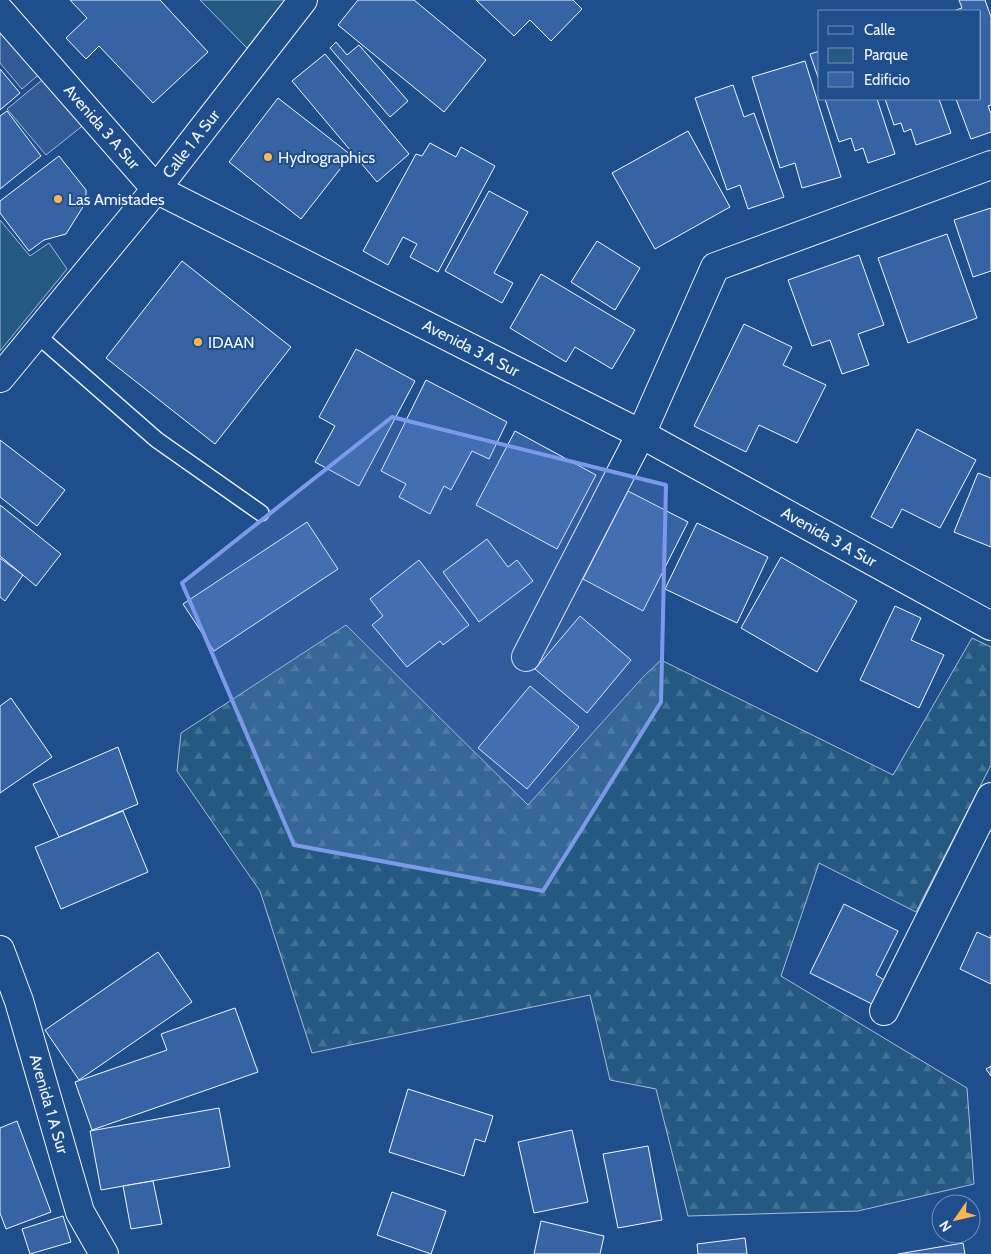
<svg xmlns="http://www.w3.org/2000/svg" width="991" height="1254" font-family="Cabin,sans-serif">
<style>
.green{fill:#245a82;stroke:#a8bbd7}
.forest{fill:url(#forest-firs);stroke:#a8bbd7}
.parking{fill:#305b95;stroke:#a8bbd7}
.building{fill:#3563a3;stroke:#f2f6ff}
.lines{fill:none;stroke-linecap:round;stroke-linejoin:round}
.lane-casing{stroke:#f2f6ff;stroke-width:18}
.street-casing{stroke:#f2f6ff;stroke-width:30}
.lane{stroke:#1f4e8c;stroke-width:15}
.street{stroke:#1f4e8c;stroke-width:28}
.marked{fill:#7d9aea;fill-opacity:0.2;stroke:#7d9aea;stroke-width:4;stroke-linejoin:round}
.poi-dot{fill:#ffb74d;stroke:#1f4e8c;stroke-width:2}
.labels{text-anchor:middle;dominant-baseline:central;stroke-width:4;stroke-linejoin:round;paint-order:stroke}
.street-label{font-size:16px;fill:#f2f6ff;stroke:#1f4e8c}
.poi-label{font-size:16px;fill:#f2f6ff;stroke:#1f4e8c;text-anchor:start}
</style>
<defs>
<pattern id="forest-firs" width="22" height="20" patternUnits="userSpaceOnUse" patternTransform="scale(1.25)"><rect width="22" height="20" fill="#245a82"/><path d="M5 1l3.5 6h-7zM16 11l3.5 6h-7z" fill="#447295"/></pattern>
</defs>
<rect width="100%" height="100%" fill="#1f4e8c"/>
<g class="green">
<path d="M 200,0 L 285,0 L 247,48 Z"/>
<path d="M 0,220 L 30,256 L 49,243 L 67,269 L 0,351 Z"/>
</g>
<path class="forest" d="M 346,625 L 528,805 L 643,677 L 661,660 L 893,775 L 972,638 L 991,647 L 991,765 L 916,912 L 819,863 L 781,976 L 967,1088 L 974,1184 L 858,1211 L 688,1216 L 656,1089 L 610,1080 L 590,995 L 312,1053 L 260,891 L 177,771 L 181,733 Z"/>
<g class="parking">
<path d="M 0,19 L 44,70 L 22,89 L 0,63 Z"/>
<path d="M 47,76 L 86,123 L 46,155 L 7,109 Z"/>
</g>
<g class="building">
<path d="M 70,0 L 160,0 L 208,52 L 153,103 L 99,46 L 86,59 L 66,38 L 87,18 Z"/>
<path d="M 358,0 L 414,0 L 486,60 L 444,112 L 338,25 Z"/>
<path d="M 476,0 L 573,0 L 582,9 L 551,41 L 530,20 L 514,36 Z"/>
<path d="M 959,0 L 985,0 L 991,17 L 991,105 L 988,106 L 991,114 L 991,132 L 971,139 L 956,99 L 980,99 L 980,11 L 953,11 L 962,8 Z"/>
<path d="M 336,42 L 347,55 L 359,45 L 408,101 L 390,117 L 330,48 Z"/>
<path d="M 820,51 L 820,83 L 810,54 Z"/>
<path d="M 325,54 L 409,154 L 377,182 L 292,81 Z"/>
<path d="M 805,61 L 841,177 L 802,188 L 795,163 L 780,168 L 752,77 Z"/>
<path d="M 0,69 L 20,93 L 0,110 Z"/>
<path d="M 733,85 L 744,117 L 754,113 L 784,197 L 748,209 L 740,185 L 727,190 L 695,98 Z"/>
<path d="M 278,98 L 351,155 L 301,219 L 229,162 Z"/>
<path d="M 825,99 L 877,99 L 895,154 L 868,163 L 863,148 L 855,151 L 851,138 L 839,142 Z"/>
<path d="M 885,99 L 939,99 L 951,133 L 916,145 L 911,129 L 904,132 L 901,123 L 894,125 Z"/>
<path d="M 7,111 L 41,156 L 0,189 L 0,116 Z"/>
<path d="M 688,131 L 730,207 L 655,249 L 612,173 Z"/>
<path d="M 430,143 L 456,157 L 461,147 L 495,166 L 438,272 L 410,257 L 417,244 L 403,237 L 388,265 L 363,251 L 416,154 L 422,156 Z"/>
<path d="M 59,156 L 86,190 L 86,202 L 66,234 L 44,240 L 29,251 L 0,213 L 0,201 Z"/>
<path d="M 489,191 L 528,212 L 494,273 L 513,283 L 502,303 L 445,271 Z"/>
<path d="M 991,208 L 991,271 L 973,277 L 954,220 Z"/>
<path d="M 947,234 L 977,318 L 908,343 L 878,258 Z"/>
<path d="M 597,241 L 640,268 L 615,310 L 571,282 Z"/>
<path d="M 859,255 L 884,325 L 858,334 L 869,365 L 842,374 L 830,340 L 812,346 L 788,280 Z"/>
<path d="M 182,261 L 291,347 L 215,444 L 106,358 Z"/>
<path d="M 541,274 L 635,330 L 612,369 L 575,347 L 566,362 L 510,328 Z"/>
<path d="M 744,324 L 792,347 L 783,365 L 826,385 L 797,443 L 759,425 L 746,452 L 694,426 Z"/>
<path d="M 356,349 L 415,381 L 359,486 L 315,462 L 335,426 L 319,417 Z"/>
<path d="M 426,380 L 507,422 L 489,459 L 472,451 L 451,490 L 444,486 L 430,514 L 399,497 L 406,484 L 381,471 Z"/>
<path d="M 917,429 L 976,460 L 940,528 L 902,509 L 892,528 L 871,517 Z"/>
<path d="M 515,431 L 596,475 L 557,549 L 476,505 Z"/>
<path d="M 0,440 L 65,490 L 37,526 L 0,497 Z"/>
<path d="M 978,473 L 991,478 L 991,547 L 954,532 Z"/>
<path d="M 628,491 L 688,522 L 643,611 L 583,579 Z"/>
<path d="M 0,505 L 61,554 L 36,586 L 0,556 Z"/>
<path d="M 307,522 L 338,569 L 214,651 L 183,604 Z"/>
<path d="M 697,523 L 768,557 L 737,623 L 665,589 Z"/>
<path d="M 487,539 L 508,567 L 517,560 L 533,581 L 479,622 L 443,572 Z"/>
<path d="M 781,557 L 857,601 L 817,672 L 741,628 Z"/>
<path d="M 0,558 L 23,575 L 5,601 L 0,597 Z"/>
<path d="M 419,560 L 469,625 L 443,645 L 440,641 L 407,667 L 372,625 L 383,616 L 370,599 Z"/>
<path d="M 895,606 L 921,618 L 911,640 L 944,655 L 919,708 L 860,680 Z"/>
<path d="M 580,616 L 631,660 L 587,713 L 535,669 Z"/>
<path d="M 530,686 L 579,727 L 527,789 L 478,748 Z"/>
<path d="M 11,698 L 52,757 L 0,793 L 0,706 Z"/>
<path d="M 118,747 L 138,804 L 59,837 L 33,784 Z"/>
<path d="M 123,811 L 148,872 L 61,909 L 35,847 Z"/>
<path d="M 844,904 L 898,931 L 876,975 L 886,981 L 874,1005 L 810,973 Z"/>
<path d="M 977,932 L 990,938 L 991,935 L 991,984 L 960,969 Z"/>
<path d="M 158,952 L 192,1002 L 79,1080 L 45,1030 Z"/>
<path d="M 235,1008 L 258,1072 L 92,1130 L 75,1082 L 167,1050 L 161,1034 Z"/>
<path d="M 991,1066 L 991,1076 L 986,1069 Z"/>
<path d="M 408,1089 L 493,1116 L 485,1142 L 475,1139 L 464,1176 L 389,1152 Z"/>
<path d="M 219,1108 L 230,1167 L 101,1190 L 90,1131 Z"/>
<path d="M 17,1121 L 51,1212 L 6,1229 L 0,1213 L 0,1128 Z"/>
<path d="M 572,1130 L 588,1202 L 534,1213 L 518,1142 Z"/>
<path d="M 648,1146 L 662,1220 L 618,1228 L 603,1154 Z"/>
<path d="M 153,1181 L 162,1224 L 131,1229 L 123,1186 Z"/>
<path d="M 392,1192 L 446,1211 L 431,1254 L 377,1235 Z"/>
<path d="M 63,1216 L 71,1242 L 30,1254 L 22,1229 Z"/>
<path d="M 541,1221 L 604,1236 L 600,1254 L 534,1254 Z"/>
<path d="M 745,1238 L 747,1254 L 698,1254 L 697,1244 Z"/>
<path d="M 963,1243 L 965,1254 L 898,1254 Z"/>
</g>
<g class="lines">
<defs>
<path id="lane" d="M 36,334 L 157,440 L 261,513"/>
<g id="street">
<path d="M 0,11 L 156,189 L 641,434 L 991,626"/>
<path d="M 0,378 L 156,189 L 303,0"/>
<path d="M 526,657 L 641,434 L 715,267 L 991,165"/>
<path d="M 0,950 L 19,1001 L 80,1212 L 104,1254"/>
<path d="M 884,1011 L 991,797"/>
</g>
</defs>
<use href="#lane" class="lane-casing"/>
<use href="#street" class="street-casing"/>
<use href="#lane" class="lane"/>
<use href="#street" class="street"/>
</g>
<path class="marked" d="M 392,417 L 666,485 L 661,702 L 543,891 L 294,845 L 182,583 Z"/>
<g class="poi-dot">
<circle cx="268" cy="157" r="5"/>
<circle cx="58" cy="199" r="5"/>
<circle cx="198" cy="342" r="5"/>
</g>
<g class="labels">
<g class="street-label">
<text transform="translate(102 127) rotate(49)">Avenida 3 A Sur</text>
<text transform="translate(191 144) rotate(-52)">Calle 1 A Sur</text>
<text transform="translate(471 348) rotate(27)">Avenida 3 A Sur</text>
<text transform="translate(829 537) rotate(29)">Avenida 3 A Sur</text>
<text transform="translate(49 1104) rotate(74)">Avenida 1 A Sur</text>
</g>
<g class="poi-label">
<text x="278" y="157">Hydrographics</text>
<text x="68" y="199">Las Amistades</text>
<text x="208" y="342">IDAAN</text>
</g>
</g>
<rect x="818" y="10" width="162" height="90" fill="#1f4e8c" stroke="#7391ba"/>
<rect x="828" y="26" width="25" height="8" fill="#1f4e8c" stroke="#7391ba"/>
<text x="864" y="35" font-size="15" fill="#f2f6ff">Calle</text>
<rect x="828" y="48" width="25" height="15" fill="#245a82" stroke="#7391ba"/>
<text x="864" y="60" font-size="15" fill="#f2f6ff">Parque</text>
<rect x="828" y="72" width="25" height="15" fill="#3563a3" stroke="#7391ba"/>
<text x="864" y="85" font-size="15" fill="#f2f6ff">Edificio</text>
<g transform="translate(956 1219) rotate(236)"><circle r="24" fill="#1f4e8c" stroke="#7391ba"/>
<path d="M0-4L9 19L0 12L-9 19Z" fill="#ffb74d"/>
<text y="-8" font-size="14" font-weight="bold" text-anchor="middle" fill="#f2f6ff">N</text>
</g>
</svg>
